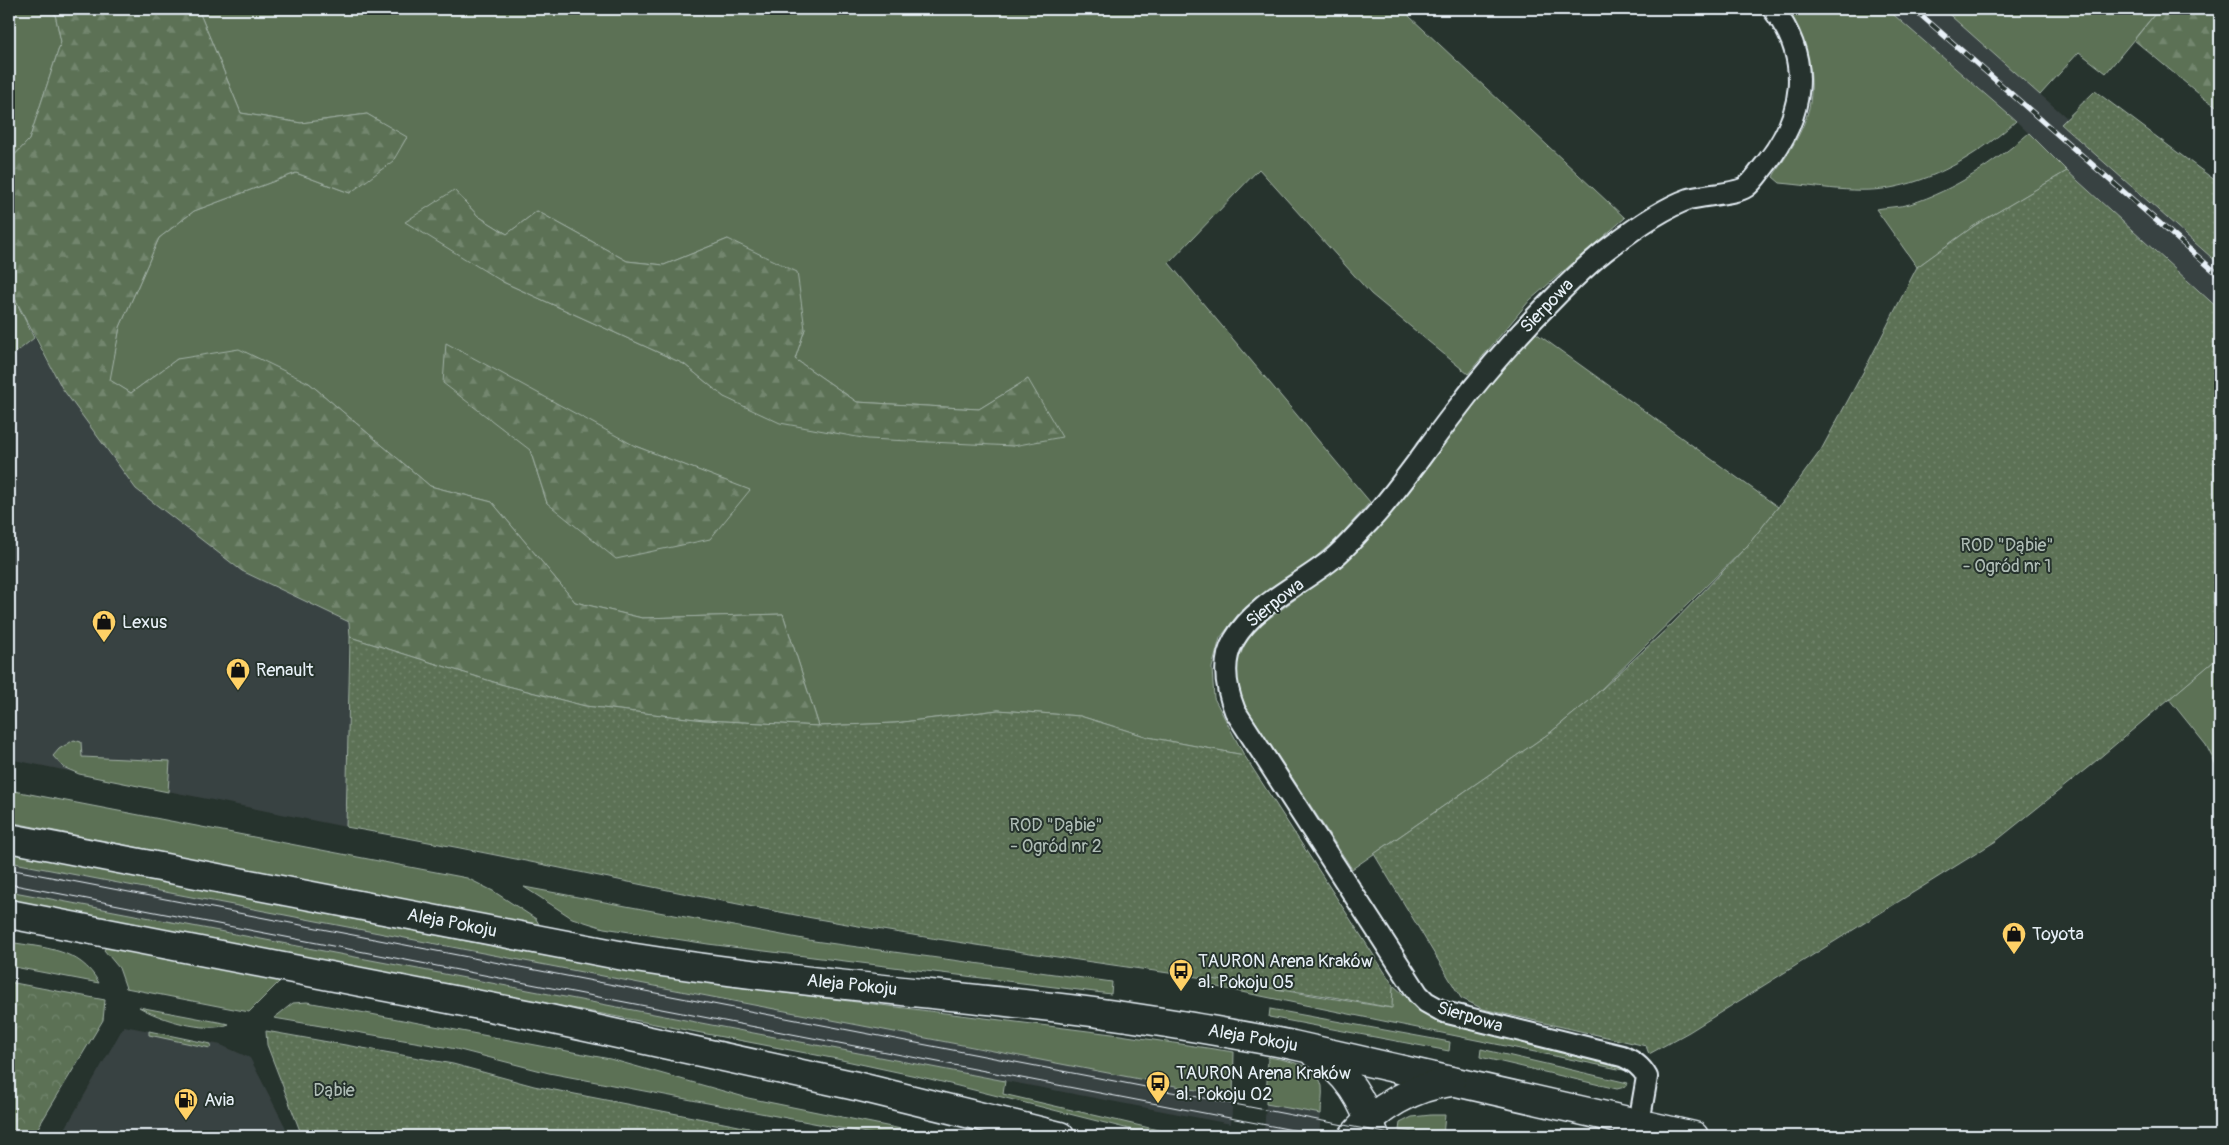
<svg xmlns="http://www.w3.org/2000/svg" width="2229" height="1145" font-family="Pangolin,sans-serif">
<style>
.built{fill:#394242}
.grass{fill:#5b7155;stroke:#a2b1a6;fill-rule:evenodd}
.forest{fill:url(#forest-firs);stroke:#a2b1a6}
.park{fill:url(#park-crowns);stroke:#a2b1a6}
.garden{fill:url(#garden-dots);stroke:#a2b1a6}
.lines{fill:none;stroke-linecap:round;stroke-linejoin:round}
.minor-casing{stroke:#e8f1f8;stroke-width:24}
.secondary-casing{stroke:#e8f1f8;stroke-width:31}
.minor{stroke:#26332d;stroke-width:20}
.secondary{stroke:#26332d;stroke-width:28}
.tram{stroke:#e8f1f8;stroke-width:1}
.rail-casing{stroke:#e8f1f8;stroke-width:5.5}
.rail{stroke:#26332d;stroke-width:4;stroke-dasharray:11;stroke-linecap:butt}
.labels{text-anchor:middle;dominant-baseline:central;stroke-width:4;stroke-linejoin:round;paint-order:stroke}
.street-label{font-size:18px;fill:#e8f1f8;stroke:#26332d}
.park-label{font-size:18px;fill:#b0beb7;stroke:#26332d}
.poi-label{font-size:18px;fill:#e8f1f8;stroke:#26332d;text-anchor:start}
</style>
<defs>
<pattern id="forest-firs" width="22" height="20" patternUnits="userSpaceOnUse" patternTransform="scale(1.25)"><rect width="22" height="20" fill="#5b7155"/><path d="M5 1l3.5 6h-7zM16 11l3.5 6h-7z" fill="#73866e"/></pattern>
<pattern id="park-crowns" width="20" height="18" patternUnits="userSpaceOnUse" patternTransform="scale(1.25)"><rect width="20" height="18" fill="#5b7155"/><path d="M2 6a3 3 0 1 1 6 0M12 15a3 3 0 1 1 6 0" fill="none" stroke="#73866e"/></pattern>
<pattern id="garden-dots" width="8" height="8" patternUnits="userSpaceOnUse" patternTransform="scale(1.25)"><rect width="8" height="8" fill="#5b7155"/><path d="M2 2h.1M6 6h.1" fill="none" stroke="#73866e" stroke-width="1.8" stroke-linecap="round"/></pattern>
</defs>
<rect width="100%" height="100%" fill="#26332d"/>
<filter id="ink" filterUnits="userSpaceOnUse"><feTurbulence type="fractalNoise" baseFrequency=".02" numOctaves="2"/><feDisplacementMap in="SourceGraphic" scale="10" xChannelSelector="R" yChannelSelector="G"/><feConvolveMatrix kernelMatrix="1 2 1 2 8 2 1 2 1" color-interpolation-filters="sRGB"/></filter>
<g filter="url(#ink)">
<g class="built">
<path d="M 1887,9 L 1943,9 L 2067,118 L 2061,124 L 2220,265 L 2220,310 L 2067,171 L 2016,121 Z"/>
<path d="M 34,338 L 62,388 L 242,571 L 349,622 L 346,827 L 9,759 L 9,358 Z"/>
<path d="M 9,862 L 1233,1097 L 1231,1124 L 9,891 Z"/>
<path d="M 124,1026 L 221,1045 L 250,1058 L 290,1136 L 61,1136 Z"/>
<path d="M 1266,1104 L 1321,1114 L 1319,1136 L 1288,1136 L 1264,1132 Z"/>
<path d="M 1399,1130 L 1436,1136 L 1398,1136 Z"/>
</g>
<g class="grass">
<path d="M 9,9 L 54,9 L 61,42 L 29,140 L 9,161 Z"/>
<path d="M 198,9 L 1414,9 L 1409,16 L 1625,218 L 1530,300 L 1468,374 L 1371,294 L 1259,169 L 1169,263 L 1370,502 L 1338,538 L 1299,571 L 1240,612 L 1220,638 L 1212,668 L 1214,698 L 1244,755 L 1148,737 L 1080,716 L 998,710 L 895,723 L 819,726 L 783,614 L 642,618 L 575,602 L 492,502 L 430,486 L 309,383 L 177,359 L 131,393 L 109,380 L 120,327 L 159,238 L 194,211 L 296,173 L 350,193 L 407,138 L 367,114 L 301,123 L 241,113 ZM 454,190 L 478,216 L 507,234 L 537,211 L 627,261 L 664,265 L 728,239 L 805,329 L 795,359 L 857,402 L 979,409 L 1028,379 L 1013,446 L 724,397 L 684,364 L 503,282 ZM 635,446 L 749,490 L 547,503 L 530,450 Z"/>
<path d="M 1786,9 L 1887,9 L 2016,121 C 1983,151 1940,178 1895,187 C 1859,195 1817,186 1780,183 L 1773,177 L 1775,173 C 1789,153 1803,132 1809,108 C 1816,76 1806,35 1786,9 Z"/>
<path d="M 1943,9 L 2159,9 L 2106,73 L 2079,52 L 2040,95 Z"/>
<path d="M 2029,133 L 2067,171 L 1974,226 L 1917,267 L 1876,209 C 1887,207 1899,207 1910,204 C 1955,190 1994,163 2029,133 Z"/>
<path d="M 9,287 L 34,338 L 9,358 Z"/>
<path d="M 1533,331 L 1778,507 L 1748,545 L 1589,701 L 1551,732 L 1352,869 L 1246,707 L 1237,684 L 1237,662 L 1247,640 L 1264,622 L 1338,568 L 1385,521 L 1457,424 Z"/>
<path d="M 2220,656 L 2220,773 L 2206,745 L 2169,699 Z"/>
<path d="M 74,740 L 81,742 L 82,757 L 170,761 L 168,792 L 79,774 L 63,767 L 53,756 L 59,749 Z"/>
<path d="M 9,790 L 467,878 L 493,891 L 536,919 L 539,924 L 538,926 L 156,854 L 156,851 L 9,822 Z"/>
<path d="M 9,852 L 522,952 L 705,983 L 1120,1035 L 1234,1052 L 1233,1097 L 9,862 Z"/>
<path d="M 524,887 L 814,941 L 1112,982 L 1111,994 L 708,944 L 604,928 L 572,918 Z"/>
<path d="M 9,891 L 1005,1081 L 1003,1094 L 1184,1136 L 1157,1136 L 930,1079 L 837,1059 L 9,900 Z"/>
<path d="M 9,942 C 44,948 80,948 99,983 L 9,966 Z"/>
<path d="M 106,947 L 278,980 L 279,982 L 249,1012 L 126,988 L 119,968 L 104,950 Z"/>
<path d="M 1208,978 L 1391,1008 L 1393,985 L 1422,1011 L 1440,1022 L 1622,1065 L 1628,1071 L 1207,985 Z"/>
<path d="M 307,1002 L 610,1059 L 748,1098 L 911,1131 L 926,1136 L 882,1136 L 549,1073 L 456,1049 L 274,1018 L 293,1003 Z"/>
<path d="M 139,1007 L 229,1024 C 206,1034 159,1019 139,1007 Z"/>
<path d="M 1270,1009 L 1450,1042 L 1449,1051 L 1269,1017 Z"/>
<path d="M 149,1031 L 211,1044 L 211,1046 L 210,1048 L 149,1035 Z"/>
<path d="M 1481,1049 L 1628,1083 L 1625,1087 L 1617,1089 L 1480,1057 Z"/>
<path d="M 1268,1057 C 1285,1060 1317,1064 1322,1086 C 1323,1095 1321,1106 1321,1114 L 1266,1104 Z"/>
<path d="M 1431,1115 L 1445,1115 L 1443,1136 L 1399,1130 L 1400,1123 L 1412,1117 Z"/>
</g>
<g class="forest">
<path d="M 54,9 L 198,9 L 241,113 L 301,123 L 367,114 L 407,137 L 393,161 L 350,193 L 296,173 L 194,211 L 159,238 L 120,327 L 110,380 L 131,393 L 177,359 L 239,349 L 309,383 L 430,486 L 492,502 L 575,602 L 642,618 L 783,614 L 819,726 L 704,720 L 585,706 L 500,684 L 350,637 L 349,622 L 242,571 L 136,489 L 62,388 L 9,287 L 9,161 L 29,140 L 61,42 Z"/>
<path d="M 2159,9 L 2220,9 L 2220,108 L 2205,99 L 2134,40 Z"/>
<path d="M 454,190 L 478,216 L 507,234 L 537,211 L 627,261 L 664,265 L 728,239 L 797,272 L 805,329 L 795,359 L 857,402 L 979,409 L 1028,379 L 1062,437 L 1013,446 L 868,439 L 780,423 L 724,397 L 684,364 L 503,282 L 405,222 Z"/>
<path d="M 446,343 L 635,446 L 750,490 L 710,539 L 616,559 L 547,503 L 530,450 L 443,383 Z"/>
</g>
<path class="park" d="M 9,982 L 105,1000 L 103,1020 L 33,1136 L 9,1136 Z"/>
<g class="garden">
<path d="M 2095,91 L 2220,184 L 2220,265 L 2061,124 Z"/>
<path d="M 2067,171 L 2220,310 L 2220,656 L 2091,765 L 1996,841 L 1689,1032 L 1649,1054 L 1646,1046 L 1483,1009 L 1461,998 L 1374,854 L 1551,732 L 1589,701 L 1672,624 L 1748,545 L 1793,488 L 1821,450 L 1867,365 L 1917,267 L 1974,226 Z"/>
<path d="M 350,637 L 500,684 L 585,706 L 704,720 L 819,726 L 895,723 L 998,710 L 1080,716 L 1148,737 L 1244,755 L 1393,985 L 1392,1008 L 1333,997 C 1156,970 977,948 801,916 C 649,888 498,853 346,827 Z"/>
<path d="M 266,1031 L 453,1064 L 534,1086 L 790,1136 L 302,1136 L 267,1045 Z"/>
</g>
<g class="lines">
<defs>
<path id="minor" d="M 1639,1123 L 1647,1077 C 1641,1066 1633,1061 1622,1056 L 1444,1012 L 1426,1002 L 1418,994 L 1235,711 C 1226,688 1221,662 1234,640 C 1255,604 1300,585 1331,560 C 1345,549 1357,534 1369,522 C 1400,489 1425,450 1453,414 C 1485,371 1521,331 1559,293 C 1575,277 1591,261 1610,247 C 1631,231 1663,208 1689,199 C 1703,195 1736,194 1746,187 C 1753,182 1760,171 1765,165 C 1804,117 1813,60 1773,9"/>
<g id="secondary">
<path d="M 9,838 L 629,957 C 775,980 922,992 1069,1009 C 1144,1018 1219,1031 1293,1045 L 1694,1136"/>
<path d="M 9,914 L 531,1015 L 856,1086 L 1060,1136"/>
<path d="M 1315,1054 C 1348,1072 1363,1101 1375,1136"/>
<path d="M 1353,1136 C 1378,1108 1413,1086 1451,1082"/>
</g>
</defs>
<use href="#minor" class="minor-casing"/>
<use href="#secondary" class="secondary-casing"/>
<use href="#minor" class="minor"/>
<use href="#secondary" class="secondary"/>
<g class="tram">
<path d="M 9,869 L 1401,1136"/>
<path d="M 9,884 L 1324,1136"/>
</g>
<defs>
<path id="rail" d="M 1914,9 L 2220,276"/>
</defs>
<use href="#rail" class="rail-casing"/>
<use href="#rail" class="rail"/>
</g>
</g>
<defs>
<symbol id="shop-pin" viewBox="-11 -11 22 30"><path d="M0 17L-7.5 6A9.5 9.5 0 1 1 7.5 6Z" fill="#ffd166" stroke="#26332d"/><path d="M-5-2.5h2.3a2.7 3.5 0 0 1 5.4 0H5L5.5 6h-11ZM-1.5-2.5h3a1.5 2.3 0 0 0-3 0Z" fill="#111"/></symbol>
<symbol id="bus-pin" viewBox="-11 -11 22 30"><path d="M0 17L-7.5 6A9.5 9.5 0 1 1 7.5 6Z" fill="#ffd166" stroke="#26332d"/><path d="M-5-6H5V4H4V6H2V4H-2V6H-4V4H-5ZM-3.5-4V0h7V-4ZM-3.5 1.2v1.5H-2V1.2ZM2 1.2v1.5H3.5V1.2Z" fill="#111"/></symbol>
<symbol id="fuel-pin" viewBox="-11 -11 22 30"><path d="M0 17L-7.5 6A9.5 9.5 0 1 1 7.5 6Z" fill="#ffd166" stroke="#26332d"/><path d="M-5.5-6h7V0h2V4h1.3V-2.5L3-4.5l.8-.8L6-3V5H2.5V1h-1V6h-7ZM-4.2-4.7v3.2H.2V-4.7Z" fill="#111"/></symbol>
</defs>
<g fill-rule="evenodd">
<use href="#shop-pin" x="90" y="608" width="28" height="38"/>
<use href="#shop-pin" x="224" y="656" width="28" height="38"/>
<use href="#shop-pin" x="2000" y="920" width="28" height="38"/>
<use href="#bus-pin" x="1167" y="957" width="28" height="38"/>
<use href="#bus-pin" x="1144" y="1069" width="28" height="38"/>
<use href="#fuel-pin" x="172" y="1086" width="28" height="38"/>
</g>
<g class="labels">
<g class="street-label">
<text transform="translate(1547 306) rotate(-46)">Sierpowa</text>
<text transform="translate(1275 603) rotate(-38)">Sierpowa</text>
<text transform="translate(452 923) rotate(11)">Aleja Pokoju</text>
<text transform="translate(852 985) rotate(6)">Aleja Pokoju</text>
<text transform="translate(1470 1017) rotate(17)">Sierpowa</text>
<text transform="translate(1253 1038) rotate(10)">Aleja Pokoju</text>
</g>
<g class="park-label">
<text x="2007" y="545">ROD "Dąbie"<tspan x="2007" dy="21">- Ogród nr 1</tspan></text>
<text x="1056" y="825">ROD "Dąbie"<tspan x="1056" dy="21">- Ogród nr 2</tspan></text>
<text x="334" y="1090">Dąbie</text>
</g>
<g class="poi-label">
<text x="122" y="622">Lexus</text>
<text x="256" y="670">Renault</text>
<text x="2032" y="934">Toyota</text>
<text x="1198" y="961">TAURON Arena Kraków<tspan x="1198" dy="21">al. Pokoju 05</tspan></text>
<text x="1176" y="1073">TAURON Arena Kraków<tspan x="1176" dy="21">al. Pokoju 02</tspan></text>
<text x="204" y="1100">Avia</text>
</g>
</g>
<rect width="2229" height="1145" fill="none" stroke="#26332d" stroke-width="30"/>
<rect x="15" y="15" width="2199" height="1115" fill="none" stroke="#e8f1f8" stroke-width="2" filter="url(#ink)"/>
</svg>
